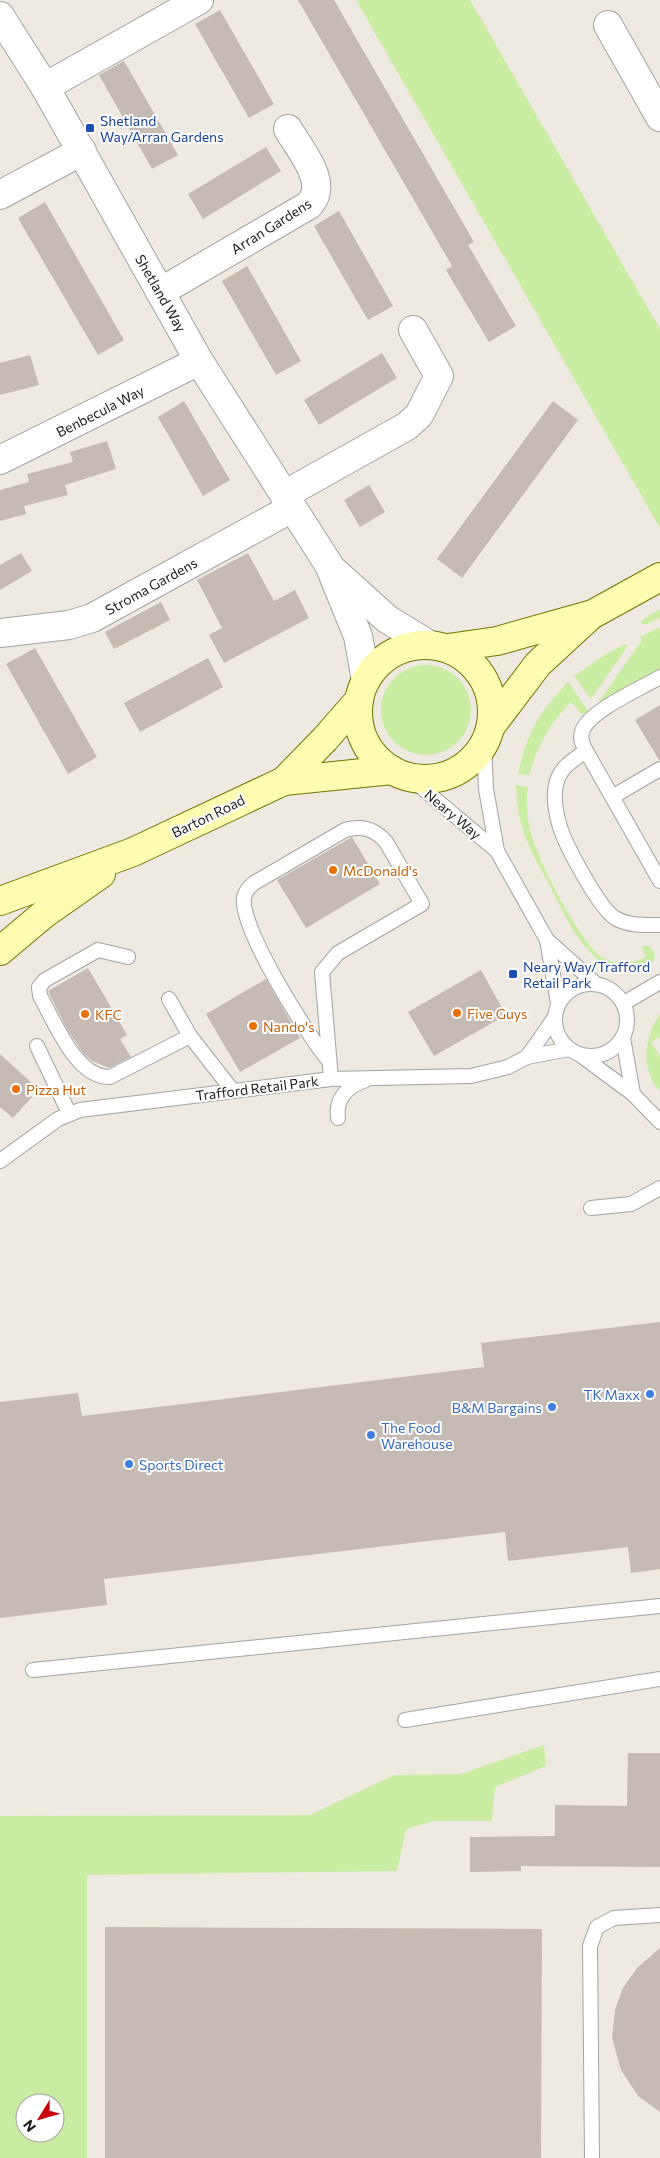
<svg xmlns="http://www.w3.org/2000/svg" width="660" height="2158" font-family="Commissioner,sans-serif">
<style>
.grass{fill:#cbeca3;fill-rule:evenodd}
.building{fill:#c6bbb4}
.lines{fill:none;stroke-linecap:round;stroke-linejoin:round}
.lane-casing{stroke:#a3a3a3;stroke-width:16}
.street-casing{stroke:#a3a3a3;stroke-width:30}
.secondary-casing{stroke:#707600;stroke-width:30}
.lane{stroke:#fff;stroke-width:14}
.street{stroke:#fff;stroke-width:28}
.secondary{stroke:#fdfcb0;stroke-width:28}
.transit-dot{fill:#1a4fb4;stroke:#fff;stroke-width:2}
.food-dot{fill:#e8710a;stroke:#fff;stroke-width:2}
.shop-dot{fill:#3f7fe0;stroke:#fff;stroke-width:2}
.labels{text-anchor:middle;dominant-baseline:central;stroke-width:4;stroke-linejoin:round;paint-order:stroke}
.transit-label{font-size:14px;fill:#164399;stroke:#fff;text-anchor:start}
.street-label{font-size:14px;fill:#1c1c1c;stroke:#fff}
.food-label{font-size:14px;fill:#c56008;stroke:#fff;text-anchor:start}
.shop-label{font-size:14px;fill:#366cbe;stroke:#fff;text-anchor:end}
</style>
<rect width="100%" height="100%" fill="#eee9e1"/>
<g class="grass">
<path d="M 356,0 L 470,0 L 660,329 L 660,528 Z"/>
<path d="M 660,609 L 660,618 L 647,624 L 641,624 L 642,620 Z"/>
<path d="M 660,627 L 660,669 L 596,706 L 642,640 L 640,637 Z"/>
<path d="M 626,644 L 627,647 L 591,699 L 574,676 L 606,654 Z"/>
<circle cx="426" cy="710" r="45"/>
<path d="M 568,682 L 588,711 L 583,715 L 571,702 C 550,723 537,746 529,775 L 518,774 C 529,728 537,716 568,682 Z"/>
<path d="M 516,785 L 528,787 C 525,805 528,826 534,843 C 543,869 582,947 605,959 C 619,965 634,963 646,957 L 641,946 L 649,946 L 654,952 L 655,957 C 651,967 640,971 630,971 C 587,971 564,913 548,882 C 538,864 527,846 522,826 C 518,813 517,799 516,785 Z"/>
<path d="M 660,1013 L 660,1037 L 651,1042 L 660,1057 L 660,1091 C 639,1068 645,1037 660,1013 Z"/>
<path d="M 544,1745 L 546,1766 L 495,1787 L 492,1821 L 434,1821 L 406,1829 L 397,1871 L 87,1875 L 87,2158 L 0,2158 L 0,1816 L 310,1815 L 394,1775 L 461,1774 ZM 25,2103 L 55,2103 L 55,2133 L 25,2133 Z"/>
</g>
<g class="building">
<path d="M 298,0 L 334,0 L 474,242 L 468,245 L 516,326 L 489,342 L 446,270 L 452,266 Z"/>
<path d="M 220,10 L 274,104 L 249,118 L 195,24 Z"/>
<path d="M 124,61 L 178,155 L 152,169 L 99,75 Z"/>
<path d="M 266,147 L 281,171 L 203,219 L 188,194 Z"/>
<path d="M 45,202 L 124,340 L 98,355 L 18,218 Z"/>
<path d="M 339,211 L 393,306 L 368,320 L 314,226 Z"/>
<path d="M 247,266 L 301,361 L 276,375 L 222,281 Z"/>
<path d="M 382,353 L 397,378 L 319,425 L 304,400 Z"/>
<path d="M 30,355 L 39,385 L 0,395 L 0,363 Z"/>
<path d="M 184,401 L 230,480 L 203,496 L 158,417 Z"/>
<path d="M 553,401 L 578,420 L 462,578 L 437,559 Z"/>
<path d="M 107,441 L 116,469 L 65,485 L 68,495 L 24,506 L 26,514 L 0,521 L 0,490 L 29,482 L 27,474 L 73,462 L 70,452 Z"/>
<path d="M 369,485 L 385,512 L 360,527 L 344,500 Z"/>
<path d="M 21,553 L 32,571 L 0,590 L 0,565 Z"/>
<path d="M 248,553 L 274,601 L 295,590 L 309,618 L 224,663 L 209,635 L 222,628 L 197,580 Z"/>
<path d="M 161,602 L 170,620 L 114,649 L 105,632 Z"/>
<path d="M 35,648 L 97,757 L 68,774 L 6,664 Z"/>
<path d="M 208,658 L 223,687 L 140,732 L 124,703 Z"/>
<path d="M 660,705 L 660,760 L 659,760 L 635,720 Z"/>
<path d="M 352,837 L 380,884 L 306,928 L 277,880 Z"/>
<path d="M 88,968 L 127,1035 L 120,1039 L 131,1057 L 109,1068 L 92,1061 L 83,1053 L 67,1029 L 48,991 Z"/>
<path d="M 481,970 L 506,1015 L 434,1056 L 408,1012 Z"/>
<path d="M 266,979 L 300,1038 L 240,1072 L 206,1014 Z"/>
<path d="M 0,1054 L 35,1086 L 28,1093 L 32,1097 L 13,1118 L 0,1107 Z"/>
<path d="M 660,1322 L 660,1569 L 631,1573 L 628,1547 L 508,1561 L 505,1532 L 104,1579 L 107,1605 L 0,1618 L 0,1402 L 78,1393 L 82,1416 L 200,1402 L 484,1367 L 481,1343 Z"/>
<path d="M 628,1753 L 660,1753 L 660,1867 L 521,1866 L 521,1871 L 470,1872 L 470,1837 L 555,1836 L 555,1805 L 627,1806 Z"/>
<path d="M 105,1927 L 542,1929 L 541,2158 L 105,2158 Z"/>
<path d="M 660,1948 L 660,2112 L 638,2096 L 621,2070 L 612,2038 L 615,2010 L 623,1988 L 637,1968 Z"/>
</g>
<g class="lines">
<defs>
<g id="lane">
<path d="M 660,677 C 640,689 593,709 583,729 C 579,737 582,744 586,751 L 660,881"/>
<path d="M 484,744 L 486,789 L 497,851 L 547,940 L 596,984"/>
<path d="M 586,751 C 573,760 559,768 556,785 C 553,797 556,815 560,827 C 566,846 599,908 615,918 C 629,926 644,925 660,925"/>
<path d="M 409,777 L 497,851"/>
<path d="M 612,797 L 660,769"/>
<path d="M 547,940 L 558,1003"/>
<path d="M 128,957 L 98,950 L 45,980 L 39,987 L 40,996 C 55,1022 76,1078 110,1077 L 190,1036"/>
<circle cx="591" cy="1020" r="36"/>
<path d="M 169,999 L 190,1036 L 233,1091"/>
<path d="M 624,1003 L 660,982"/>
<path d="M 623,1038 L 633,1094"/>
<path d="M 37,1046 L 69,1113"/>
<path d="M 579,1054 L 633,1094 L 660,1122"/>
<path d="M 527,1057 L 555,1017"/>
<path d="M 329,1061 C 308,1036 240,929 244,898 C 245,891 249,887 254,883 L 345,830 C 362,825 375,829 386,842 L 422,904 L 338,953 L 322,972 L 331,1079"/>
<path d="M 338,1118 C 335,1098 348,1086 366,1080"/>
<path d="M 0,1161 L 58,1119 L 80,1110 L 331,1079 L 471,1076 L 508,1067 L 527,1057 L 569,1049"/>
<path d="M 591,1208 L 631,1204 L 660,1188"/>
<path d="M 33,1670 L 660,1606"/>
<path d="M 405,1720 L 660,1679"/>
<path d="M 592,2158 L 590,1946 L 597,1927 L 614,1918 L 660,1915"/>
</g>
<g id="street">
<path d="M 0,16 L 45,87 L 199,361 L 329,565 L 358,636 L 366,680"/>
<path d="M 608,25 L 660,117"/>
<path d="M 45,87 L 199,0"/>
<path d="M 0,195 L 82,151"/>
<path d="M 160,292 L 309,205 C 330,183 300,150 288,129"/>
<path d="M 0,460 L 199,361"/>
<path d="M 284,495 L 407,426 L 419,415 L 439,376 L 413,330"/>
<path d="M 335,572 L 387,619 L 428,644"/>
<path d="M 0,633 L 69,625 L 92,618 L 292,508"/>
</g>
<g id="secondary">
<circle cx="425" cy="712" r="67"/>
<path d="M 448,648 L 497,641 L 593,614 L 660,577"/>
<path d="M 491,726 L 538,664 L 588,618"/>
<path d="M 284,781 L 325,739 L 359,700"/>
<path d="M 0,901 L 133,852 L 284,781 L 392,770"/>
<path d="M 0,951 L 44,914 L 101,874"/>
</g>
</defs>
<use href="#lane" class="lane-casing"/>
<use href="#street" class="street-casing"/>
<use href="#secondary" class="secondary-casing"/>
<use href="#lane" class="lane"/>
<use href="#street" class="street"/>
<use href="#secondary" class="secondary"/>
</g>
<g class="transit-dot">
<rect x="85" y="123" width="10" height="10" rx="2.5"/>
<rect x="508" y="969" width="10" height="10" rx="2.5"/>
</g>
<g class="food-dot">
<circle cx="333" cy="870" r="5"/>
<circle cx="457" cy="1013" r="5"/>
<circle cx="85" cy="1014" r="5"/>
<circle cx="253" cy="1026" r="5"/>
<circle cx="16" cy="1089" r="5"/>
</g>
<g class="shop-dot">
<circle cx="650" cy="1394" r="5"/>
<circle cx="552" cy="1407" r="5"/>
<circle cx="371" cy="1435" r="5"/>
<circle cx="129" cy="1464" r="5"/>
</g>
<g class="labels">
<g class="transit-label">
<text x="100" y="120">Shetland<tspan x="100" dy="16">Way/Arran Gardens</tspan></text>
<text x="523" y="966">Neary Way/Trafford<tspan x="523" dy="16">Retail Park</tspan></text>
</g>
<g class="street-label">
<text transform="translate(271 226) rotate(-32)">Arran Gardens</text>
<text transform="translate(161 293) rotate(60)">Shetland Way</text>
<text transform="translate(100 411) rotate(-27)">Benbecula Way</text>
<text transform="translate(151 586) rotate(-29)">Stroma Gardens</text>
<text transform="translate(453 814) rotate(40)">Neary Way</text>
<text transform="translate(208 816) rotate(-26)">Barton Road</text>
<text transform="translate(257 1088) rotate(-7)">Trafford Retail Park</text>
</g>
<g class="food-label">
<text x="343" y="870">McDonald's</text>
<text x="467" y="1013">Five Guys</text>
<text x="95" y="1014">KFC</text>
<text x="263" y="1026">Nando's</text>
<text x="26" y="1089">Pizza Hut</text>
</g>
<g class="shop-label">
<text x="640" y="1394">TK Maxx</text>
<text x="542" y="1407">B&amp;M Bargains</text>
<text x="381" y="1427" text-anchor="start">The Food<tspan x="381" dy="16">Warehouse</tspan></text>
<text x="139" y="1464" text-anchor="start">Sports Direct</text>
</g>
</g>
<g transform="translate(40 2118) rotate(233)"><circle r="24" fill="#ffffff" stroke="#a4a4a4"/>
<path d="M0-4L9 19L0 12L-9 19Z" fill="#c8000c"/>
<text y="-8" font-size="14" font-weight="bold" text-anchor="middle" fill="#1c1c1c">N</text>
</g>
</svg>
